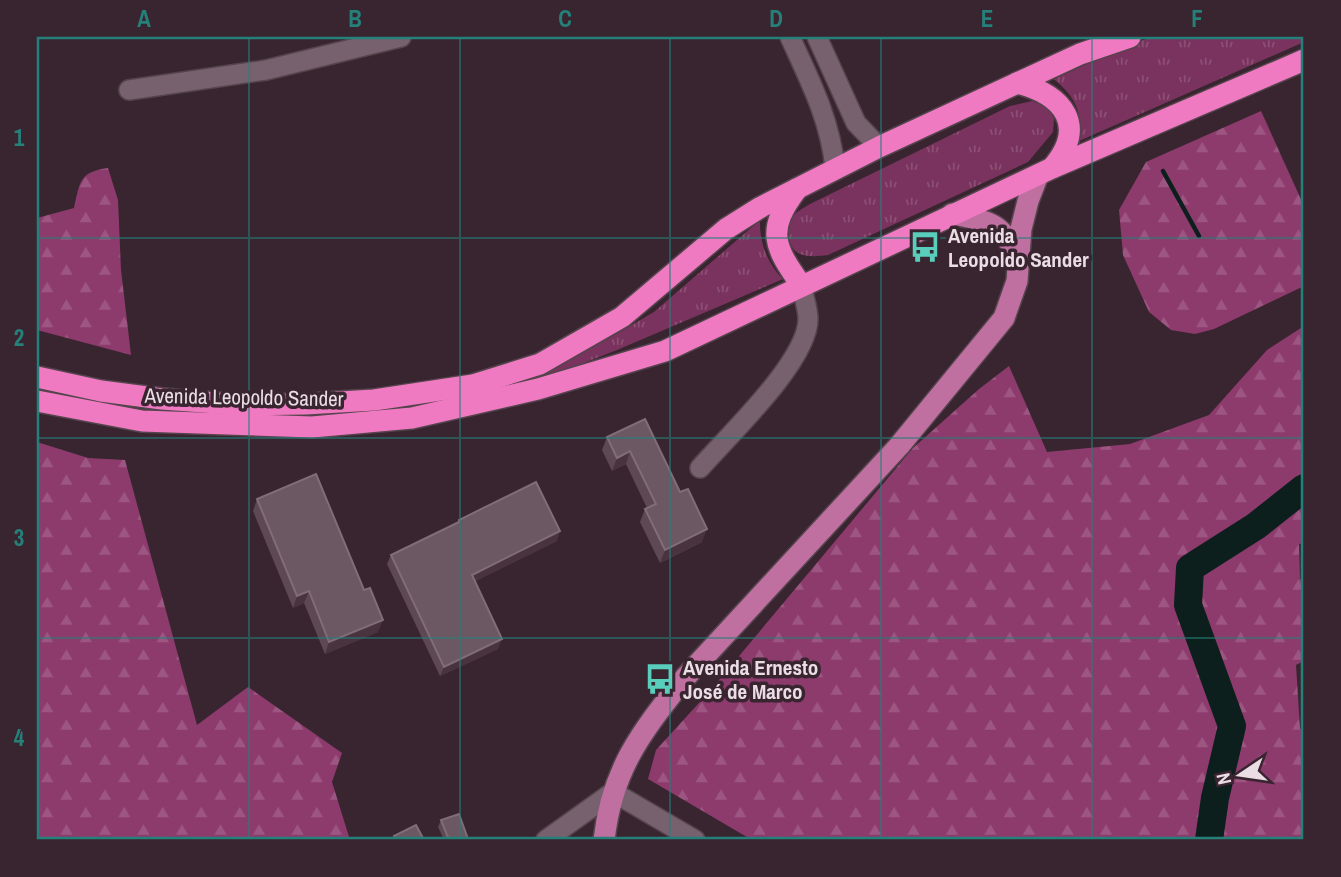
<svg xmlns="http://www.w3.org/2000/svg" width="1341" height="877" font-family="'Archivo Narrow',sans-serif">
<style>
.grass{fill:url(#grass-tufts)}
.forest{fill:url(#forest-firs)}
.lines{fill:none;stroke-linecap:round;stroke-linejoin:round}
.stream{stroke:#0c1f1c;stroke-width:4.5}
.river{stroke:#0c1f1c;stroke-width:28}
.minor-casing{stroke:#55444d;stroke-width:22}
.major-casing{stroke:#55444d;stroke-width:24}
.highway-casing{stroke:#55444d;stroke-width:24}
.minor{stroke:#78616e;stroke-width:19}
.major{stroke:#c070a0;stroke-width:21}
.highway{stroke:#f07ac1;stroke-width:21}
.wall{fill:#5d4854}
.shaded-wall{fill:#48333f}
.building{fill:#6c5863;stroke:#806d78;stroke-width:2}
.grid{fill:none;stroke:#25807a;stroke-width:2;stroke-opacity:0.55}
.labels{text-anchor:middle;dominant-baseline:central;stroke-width:7;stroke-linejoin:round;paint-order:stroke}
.poi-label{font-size:21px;font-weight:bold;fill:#ebdde4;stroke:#392530;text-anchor:start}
.street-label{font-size:21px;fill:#ebdde4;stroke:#392530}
.neatline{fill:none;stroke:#25807a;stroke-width:2.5}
.grid-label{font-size:23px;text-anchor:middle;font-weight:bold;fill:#25807a}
</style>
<defs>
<pattern id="grass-tufts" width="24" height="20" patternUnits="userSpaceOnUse" patternTransform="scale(1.75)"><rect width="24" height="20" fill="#7a335e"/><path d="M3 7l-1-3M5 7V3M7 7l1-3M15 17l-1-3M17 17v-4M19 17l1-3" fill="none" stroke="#8d5075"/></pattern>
<pattern id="forest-firs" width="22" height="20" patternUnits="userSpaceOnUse" patternTransform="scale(1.75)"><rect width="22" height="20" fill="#8d3a6d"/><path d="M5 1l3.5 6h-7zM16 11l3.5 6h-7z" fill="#9d5682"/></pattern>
</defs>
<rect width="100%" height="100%" fill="#392530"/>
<g class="grass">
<path d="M 1152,37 L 1304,37 L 1304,42 L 1079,141 C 1083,112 1076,98 1054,79 L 1129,45 Z"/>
<path d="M 1032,101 L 1046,106 L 1054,118 L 1053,132 L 1028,162 L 828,255 C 812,257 791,259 789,237 C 788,232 790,221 793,216 C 797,211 807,206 812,203 L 1010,106 Z"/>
<path d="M 760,220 C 759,242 768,265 783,279 L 617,350 L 548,377 L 544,375 L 543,371 L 618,333 L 654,312 Z"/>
</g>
<g class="forest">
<path d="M 1261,111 L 1304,206 L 1304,286 L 1214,329 L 1195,334 L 1171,330 L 1149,312 L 1123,255 L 1119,210 L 1146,162 Z"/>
<path d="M 108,168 L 118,200 L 121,270 L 131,355 L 37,330 L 37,218 L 74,208 C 80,182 79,172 108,168 Z"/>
<path d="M 1304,326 L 1304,543 L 1299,544 L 1300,579 L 1304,580 L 1304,661 L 1296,665 L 1300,728 L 1304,737 L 1304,840 L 752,840 L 648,779 L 656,750 L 709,692 L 913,448 L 979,389 L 1009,366 L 1047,452 L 1130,444 L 1209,415 L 1267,350 Z"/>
<path d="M 37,442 L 88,458 L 125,460 L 197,725 L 248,687 L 342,753 L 332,782 L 350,840 L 37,840 Z"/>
</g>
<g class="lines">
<path class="stream" d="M 1163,171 L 1199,236"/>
<path class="river" d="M 1209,840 L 1215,798 L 1232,726 L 1188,605 L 1190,568 L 1256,526 L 1304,488"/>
<defs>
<g id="minor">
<path d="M 790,37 C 810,81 830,119 835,168"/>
<path d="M 817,37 L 856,123 L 879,147"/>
<path d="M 129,90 L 266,70 L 401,37"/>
<path d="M 700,468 C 728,436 808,361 808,319 C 808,308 803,296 802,286"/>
<path d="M 546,840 L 613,792 L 695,840"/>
</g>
<g id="major">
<path d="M 952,214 C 988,221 1003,222 1018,259"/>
<path d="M 604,840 C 612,770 640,734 682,681 L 899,446 L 1004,318 L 1017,281 L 1021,229 L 1028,201 L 1038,175"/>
</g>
<g id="highway">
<path d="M 1017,83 C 1064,95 1088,126 1052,168"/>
<path d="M 797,189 C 766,230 773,246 802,286"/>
<path d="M 37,377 L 101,391 L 162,399 L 245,405 L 305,404 L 374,400 L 473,385 L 540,364 L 622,317 L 726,229 L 761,207 L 879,147 L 1080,54 L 1130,37"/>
<path d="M 37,401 L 142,421 L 312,427 L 412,418 L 538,389 L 665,351 L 1052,168 L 1304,60"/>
</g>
</defs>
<use href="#minor" class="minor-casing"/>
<use href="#major" class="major-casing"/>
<use href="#highway" class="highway-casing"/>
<use href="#minor" class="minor"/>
<use href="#major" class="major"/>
<use href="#highway" class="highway"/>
</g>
<g class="wall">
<path d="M 645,419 L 702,542 L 660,563 L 640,522 L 645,509 L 647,508 L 626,464 L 612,471 L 602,450 L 607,437 Z"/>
<path d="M 257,499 L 378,632 L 325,654 L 304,603 L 293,608 L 253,511 Z"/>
<path d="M 459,520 L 557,541 L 475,581 L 498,649 L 440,676 L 387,564 L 391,555 L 458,523 Z"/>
<path d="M 441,820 L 468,840 L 444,840 L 438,827 Z"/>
</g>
<g class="shaded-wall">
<path d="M 630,451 L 626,464 L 612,471 L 617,458 Z"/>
<path d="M 707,529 L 702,542 L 660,563 L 665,550 Z"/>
<path d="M 560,531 L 557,541 L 468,585 L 472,575 Z"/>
<path d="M 309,591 L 304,603 L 293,608 L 297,596 Z"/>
<path d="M 383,620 L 378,632 L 325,654 L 329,642 Z"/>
<path d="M 502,639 L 498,649 L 440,676 L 444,667 Z"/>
</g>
<g class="building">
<path d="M 645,419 L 680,492 L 688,489 L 707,529 L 665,550 L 645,509 L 656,504 L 630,451 L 617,458 L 607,437 Z"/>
<path d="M 316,474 L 364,590 L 370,588 L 383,620 L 329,642 L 309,591 L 297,596 L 257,499 Z"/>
<path d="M 536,482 L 560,531 L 472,575 L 502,639 L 444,667 L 391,555 L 459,522 L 459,520 Z"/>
<path d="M 459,814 L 468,839 L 464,840 L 449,840 L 441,820 Z"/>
<path d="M 416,825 L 424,840 L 396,840 L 394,836 Z"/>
</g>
<path class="grid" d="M 249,37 L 249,840M 460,37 L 460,840M 670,37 L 670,840M 881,37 L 881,840M 1092,37 L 1092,840M 37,238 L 1304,238M 37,438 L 1304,438M 37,638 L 1304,638"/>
<defs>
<symbol id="bus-bare" viewBox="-9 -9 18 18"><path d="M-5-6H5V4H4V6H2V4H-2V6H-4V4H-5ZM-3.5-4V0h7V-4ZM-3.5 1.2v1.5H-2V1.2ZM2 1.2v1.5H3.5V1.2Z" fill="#5acebd" stroke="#392530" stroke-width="2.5" paint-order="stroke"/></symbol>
</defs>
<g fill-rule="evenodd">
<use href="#bus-bare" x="903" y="225" width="44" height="44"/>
<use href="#bus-bare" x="638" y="657" width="44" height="44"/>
</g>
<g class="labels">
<g class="poi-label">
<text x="948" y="235">Avenida<tspan x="948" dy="24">Leopoldo Sander</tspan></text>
<text x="683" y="667">Avenida Ernesto<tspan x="683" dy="24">José de Marco</tspan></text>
</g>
<g class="street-label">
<text transform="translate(244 397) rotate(1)">Avenida Leopoldo Sander</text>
</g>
</g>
<rect width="1341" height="877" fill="none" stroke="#392530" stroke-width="77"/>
<g transform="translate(1240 775) rotate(257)" stroke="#392530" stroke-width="5" paint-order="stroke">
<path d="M0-5L12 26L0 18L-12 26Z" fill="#ebdde4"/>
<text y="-10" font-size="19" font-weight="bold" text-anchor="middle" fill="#ebdde4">N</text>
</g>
<rect x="38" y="38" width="1264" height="800" class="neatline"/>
<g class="grid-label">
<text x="144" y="27">A</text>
<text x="355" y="27">B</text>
<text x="565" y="27">C</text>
<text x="776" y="27">D</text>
<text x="987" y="27">E</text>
<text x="1197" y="27">F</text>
<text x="19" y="146">1</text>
<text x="19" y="346">2</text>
<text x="19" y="546">3</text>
<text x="19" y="746">4</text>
</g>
</svg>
